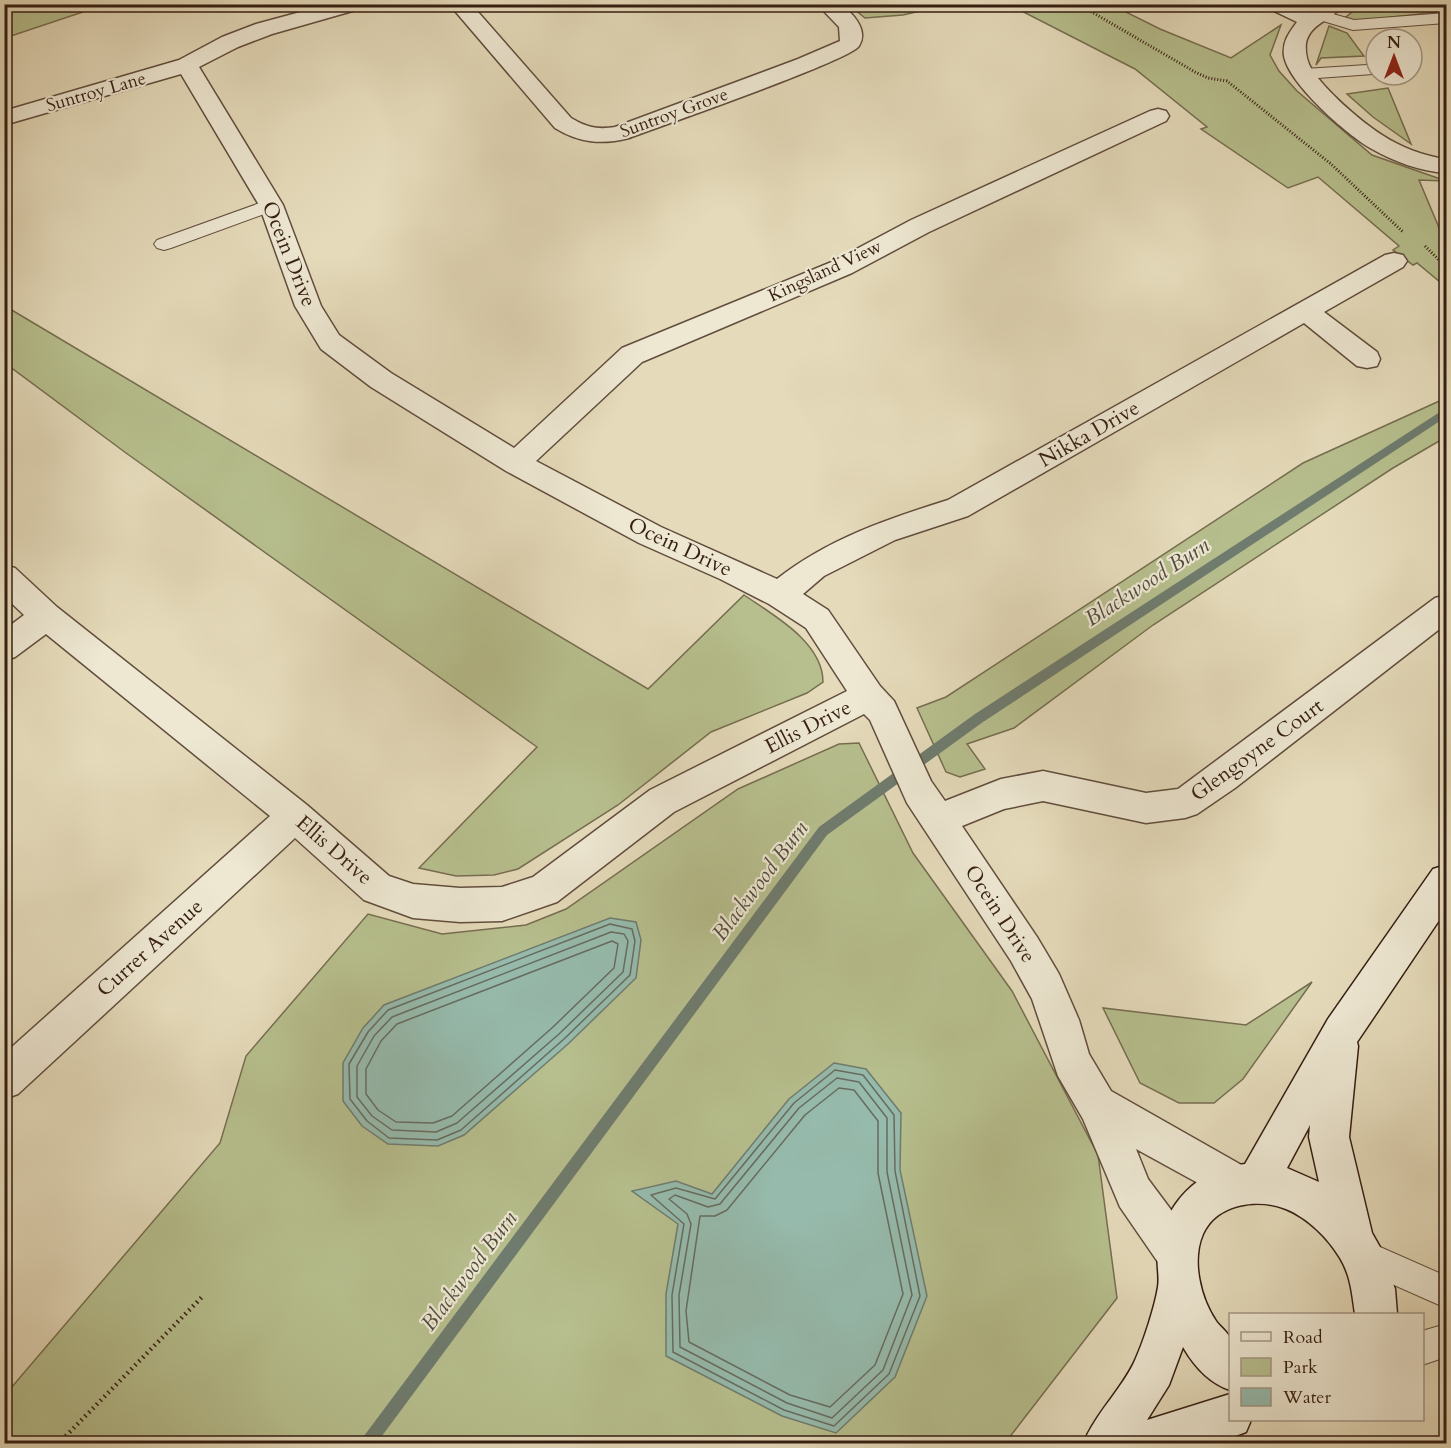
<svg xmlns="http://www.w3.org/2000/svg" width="1451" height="1448" font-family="Cardo,serif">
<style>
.green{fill:#b7bf8e;stroke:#766e50;stroke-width:1.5}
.water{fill:#96bbad;stroke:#6f7c6f;stroke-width:1.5}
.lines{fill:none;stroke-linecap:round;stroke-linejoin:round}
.shore{stroke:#666c60;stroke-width:1.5}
.stream{fill:#6f7c6f;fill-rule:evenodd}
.service-casing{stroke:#614d3d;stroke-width:2}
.minor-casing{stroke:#614d3d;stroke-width:3}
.secondary-casing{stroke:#351e13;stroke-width:3}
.path-far1{stroke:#351e13;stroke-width:3;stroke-dasharray:1 2;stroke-linecap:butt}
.path{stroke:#351e13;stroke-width:4.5;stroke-dasharray:1.5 4;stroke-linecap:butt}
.service{fill:#eee8d3;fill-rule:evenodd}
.minor{fill:#eee8d3;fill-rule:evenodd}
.secondary{fill:#eee8d3;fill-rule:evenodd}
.labels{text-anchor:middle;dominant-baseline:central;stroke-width:4.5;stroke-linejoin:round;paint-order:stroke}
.far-street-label{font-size:18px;fill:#351e13;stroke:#eee8d3}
.street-label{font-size:21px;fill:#351e13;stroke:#eee8d3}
.water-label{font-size:22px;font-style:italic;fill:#524d41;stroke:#eee8d3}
</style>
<rect width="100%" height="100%" fill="#e5dbbb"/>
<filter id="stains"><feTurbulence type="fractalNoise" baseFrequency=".00333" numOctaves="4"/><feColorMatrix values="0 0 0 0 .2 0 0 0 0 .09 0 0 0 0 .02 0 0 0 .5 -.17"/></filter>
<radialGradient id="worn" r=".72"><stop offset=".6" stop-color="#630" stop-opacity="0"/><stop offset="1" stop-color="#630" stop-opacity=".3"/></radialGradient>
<g class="green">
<path d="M 16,4 L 104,4 L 104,5 L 5,38 L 5,9 Z"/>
<path d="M 849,5 L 946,5 L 903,15 L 865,18 Z"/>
<path d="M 1010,5 L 1112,5 L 1160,29 L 1231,58 L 1281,25 L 1270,55 L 1279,71 L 1297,91 L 1372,155 L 1446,181 L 1419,180 L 1440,230 L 1446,235 L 1446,287 L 1417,263 L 1413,265 L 1393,250 L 1399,246 L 1318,177 L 1288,188 L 1201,129 L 1207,127 L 1135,69 Z"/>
<path d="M 1374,5 L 1446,5 L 1446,11 L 1358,21 L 1342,20 L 1355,10 Z"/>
<path d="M 1329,26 L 1347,33 L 1364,56 L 1321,58 L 1316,65 Z"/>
<path d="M 1388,88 L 1411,144 L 1373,117 L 1347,94 Z"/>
<path d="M 5,306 L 648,689 L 744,595 C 773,615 823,642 823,682 L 807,693 L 711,732 L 618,805 L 518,869 L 494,875 L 456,876 L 419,868 L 537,747 L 126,453 L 5,363 Z"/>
<path d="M 1446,398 L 1446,437 L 1393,468 L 1153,625 L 1014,728 L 967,744 L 985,769 L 960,777 L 946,772 L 917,708 L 946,697 L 1303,463 Z"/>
<path d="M 859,743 L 913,853 L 1012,991 L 1098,1155 L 1117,1298 L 1005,1443 L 5,1444 L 5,1395 L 220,1143 L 246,1056 L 368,914 L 442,934 L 526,925 L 566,909 L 738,789 L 839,744 Z"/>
<path d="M 1312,982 L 1243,1079 L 1214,1103 L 1179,1103 L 1140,1083 L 1103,1008 L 1246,1025 Z"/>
</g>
<g class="water">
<path d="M 610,918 L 636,922 L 641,940 L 636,978 L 568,1044 L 464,1135 L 438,1146 L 388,1144 L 362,1126 L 343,1101 L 343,1063 L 363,1028 L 384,1005 Z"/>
<path d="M 834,1063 L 866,1069 L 901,1113 L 900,1170 L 927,1296 L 895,1377 L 836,1433 L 782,1416 L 666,1356 L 666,1294 L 678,1224 L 632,1191 L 676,1181 L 712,1194 L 789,1099 Z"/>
</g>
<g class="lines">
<g class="shore">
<path d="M 610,924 L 632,929 L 635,941 L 630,975 L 564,1039 L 461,1130 L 437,1140 L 389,1138 L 367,1121 L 350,1099 L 349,1064 L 368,1032 L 388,1010 Z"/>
<path d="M 611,932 L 624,934 L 628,941 L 623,972 L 559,1034 L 457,1123 L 436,1132 L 392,1130 L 372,1116 L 357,1097 L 357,1066 L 374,1036 L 392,1017 Z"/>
<path d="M 612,941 L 618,944 L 614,968 L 553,1027 L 452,1116 L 433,1123 L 396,1122 L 378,1110 L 366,1094 L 366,1069 L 381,1041 L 397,1024 Z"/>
<path d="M 835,1070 L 863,1075 L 894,1115 L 895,1171 L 920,1296 L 889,1374 L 834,1426 L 784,1410 L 673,1352 L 672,1295 L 684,1224 L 651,1195 L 676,1188 L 715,1199 L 794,1103 Z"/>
<path d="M 837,1078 L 859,1082 L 887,1118 L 887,1172 L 912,1295 L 883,1370 L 832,1418 L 787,1403 L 680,1347 L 679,1295 L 691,1224 L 687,1214 L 669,1199 L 675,1195 L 708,1207 L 720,1204 L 799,1108 Z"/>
<path d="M 839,1088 L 854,1090 L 878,1121 L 878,1173 L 903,1294 L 875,1365 L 830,1407 L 790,1395 L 689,1342 L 686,1311 L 700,1216 L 715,1216 L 727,1210 L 805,1115 Z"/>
</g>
<path class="stream" d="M 1446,408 L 1446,417 L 983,722 L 827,835 L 376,1444 L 358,1444 L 819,827 L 975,714 Z"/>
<defs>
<g id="service">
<path d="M 1319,10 L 1354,20 L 1446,13 L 1446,23 L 1353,30 L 1313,18 L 1311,15 Z"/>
<path d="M 1367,65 L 1373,66 L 1376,70 L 1373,74 L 1304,79 L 1298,78 L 1295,74 L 1298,70 L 1304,69 Z"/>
<path d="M 271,199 L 278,201 L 280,205 L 278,209 L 171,248 L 164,250 L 157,248 L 154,244 L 157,240 Z"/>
<path d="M 1362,1239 L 1446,1276 L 1446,1308 L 1351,1266 L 1346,1255 L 1351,1244 Z"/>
<path d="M 1446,1324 L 1446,1357 L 1422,1365 L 1422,1331 Z"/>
</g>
<g id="minor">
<path d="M 330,4 L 366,4 L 363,8 L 272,34 L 238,47 L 199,67 L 283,205 L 321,306 L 339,335 L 391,373 L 514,448 L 622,348 L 834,261 L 911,220 L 1150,111 L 1158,109 L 1166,111 L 1169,116 L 1166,121 L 929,232 L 852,273 L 642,362 L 536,461 L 661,527 L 777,579 C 828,539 887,519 948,500 L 1385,255 L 1394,253 L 1403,255 L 1407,261 L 1403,267 L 1324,312 L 1377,352 L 1380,359 L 1377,366 L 1367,368 L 1357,366 L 1304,323 L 968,516 L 895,540 L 824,576 L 803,594 L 828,610 L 880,686 L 894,701 L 931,781 L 945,801 L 1001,779 L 1043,771 L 1146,793 L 1178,789 L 1435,598 L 1446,595 L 1446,624 L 1235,788 L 1197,814 L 1185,818 L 1146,823 L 1043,801 L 1004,809 L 962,826 L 1037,937 L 1059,974 L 1079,1020 L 1089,1054 L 1111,1091 L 1252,1171 L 1258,1185 L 1252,1199 L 1238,1205 L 1136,1149 L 1148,1179 L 1192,1238 L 1198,1253 L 1192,1268 L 1177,1274 L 1162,1268 L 1120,1207 L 1083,1119 L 1058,1076 L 1032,999 L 1011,961 L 907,803 L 870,720 L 864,714 L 674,812 L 557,902 L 502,921 L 460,922 L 413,918 L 364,900 L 295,838 L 18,1094 L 4,1099 L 4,1054 L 270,816 L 46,634 L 15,657 L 4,661 L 4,630 L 24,615 L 4,596 L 4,565 L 15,568 L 57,607 L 307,805 L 389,876 L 413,884 L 460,888 L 502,887 L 533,877 L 650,790 L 847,691 L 806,628 L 769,604 L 720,579 L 639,543 L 506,471 L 371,387 L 321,349 L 295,306 L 259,205 L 181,74 L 4,125 L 4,111 L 179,60 L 222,37 L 256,24 Z"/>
<path d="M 449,4 L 471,4 L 571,118 C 586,127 597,130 615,127 L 798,59 L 840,41 L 839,27 L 817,4 L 841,4 C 853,14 869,30 859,46 C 851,60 658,127 629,138 C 602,145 579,143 555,128 Z"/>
<path d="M 1265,4 L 1293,4 L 1309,12 L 1319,4 L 1344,4 C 1334,19 1310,23 1306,43 C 1305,52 1307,62 1312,70 C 1326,91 1360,121 1382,135 C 1402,148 1424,156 1446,159 L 1446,173 C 1420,171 1395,162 1372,149 C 1347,135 1289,84 1284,56 C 1282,42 1289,33 1297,22 L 1268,8 Z"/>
</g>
<path id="secondary" d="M 1446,865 L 1446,910 L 1357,1042 L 1358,1046 L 1349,1137 L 1372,1233 L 1381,1249 L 1395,1289 L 1397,1314 L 1355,1314 C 1352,1294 1351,1276 1340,1258 C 1328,1238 1308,1218 1286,1209 C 1258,1198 1217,1203 1203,1234 C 1191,1261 1201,1299 1216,1321 C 1220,1327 1229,1333 1230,1339 C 1234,1350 1230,1377 1230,1390 C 1209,1383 1194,1366 1183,1347 L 1169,1385 L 1147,1420 L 1230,1394 L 1230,1420 L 1251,1420 L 1246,1432 L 1214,1444 L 1083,1444 C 1096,1412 1124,1387 1136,1358 C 1144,1340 1155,1306 1158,1287 C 1160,1276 1156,1263 1158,1251 C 1164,1204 1197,1169 1245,1164 L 1328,1019 L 1433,869 ZM 1310,1125 L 1309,1137 L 1319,1182 L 1287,1168 Z"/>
</defs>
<use href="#service" class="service-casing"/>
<use href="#minor" class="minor-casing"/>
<use href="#secondary" class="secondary-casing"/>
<g class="path-far1">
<path d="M 1078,4 L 1195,72 L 1208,78 L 1227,81 L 1331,164 L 1403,232"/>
<path d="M 1425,246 L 1446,267"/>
</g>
<path class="path" d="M 58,1444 L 203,1296"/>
<use href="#service" class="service"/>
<use href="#minor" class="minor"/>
<use href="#secondary" class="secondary"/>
</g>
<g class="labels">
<g class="far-street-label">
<text transform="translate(96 92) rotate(-16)">Suntroy Lane</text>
<text transform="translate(674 113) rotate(-20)">Suntroy Grove</text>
<text transform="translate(825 271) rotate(-25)">Kingsland View</text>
</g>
<g class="street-label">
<text transform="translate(289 254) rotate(68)">Ocein Drive</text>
<text transform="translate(1089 434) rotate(-30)">Nikka Drive</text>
<text transform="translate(680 547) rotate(25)">Ocein Drive</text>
<text transform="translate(808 727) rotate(-27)">Ellis Drive</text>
<text transform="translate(1257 750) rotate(-36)">Glengoyne Court</text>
<text transform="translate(334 850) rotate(41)">Ellis Drive</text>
<text transform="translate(1000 914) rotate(57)">Ocein Drive</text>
<text transform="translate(150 948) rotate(-42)">Currer Avenue</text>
</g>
<g class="water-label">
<text transform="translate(1147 582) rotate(-33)">Blackwood Burn</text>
<text transform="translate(760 881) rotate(-53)">Blackwood Burn</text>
<text transform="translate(469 1271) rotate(-53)">Blackwood Burn</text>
</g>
</g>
<rect width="1451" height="1448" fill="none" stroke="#e5dbbb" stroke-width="24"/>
<rect x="6" y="6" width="1439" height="1436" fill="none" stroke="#351e13" stroke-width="3"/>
<rect x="12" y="12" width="1427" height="1424" fill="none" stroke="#351e13" stroke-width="1.5"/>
<rect x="1229" y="1313" width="195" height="108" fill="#eee8d3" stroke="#a49786" stroke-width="1.5"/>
<rect x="1241" y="1332" width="30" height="9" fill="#eee8d3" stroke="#a49786" stroke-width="1.5"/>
<text x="1283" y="1343" font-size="18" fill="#351e13">Road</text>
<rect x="1241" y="1358" width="30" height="18" fill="#b7bf8e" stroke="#a49786" stroke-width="1.5"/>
<text x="1283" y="1373" font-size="18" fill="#351e13">Park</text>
<rect x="1241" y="1388" width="30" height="18" fill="#96bbad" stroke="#a49786" stroke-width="1.5"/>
<text x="1283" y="1403" font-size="18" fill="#351e13">Water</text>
<g transform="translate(1394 57)"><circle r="28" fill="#eee8d3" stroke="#a49786" stroke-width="1.5"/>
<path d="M0-4.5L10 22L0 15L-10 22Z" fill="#8f2418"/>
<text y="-9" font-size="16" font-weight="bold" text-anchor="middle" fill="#351e13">N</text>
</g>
<rect width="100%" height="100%" filter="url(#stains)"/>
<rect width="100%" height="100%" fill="url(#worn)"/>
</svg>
